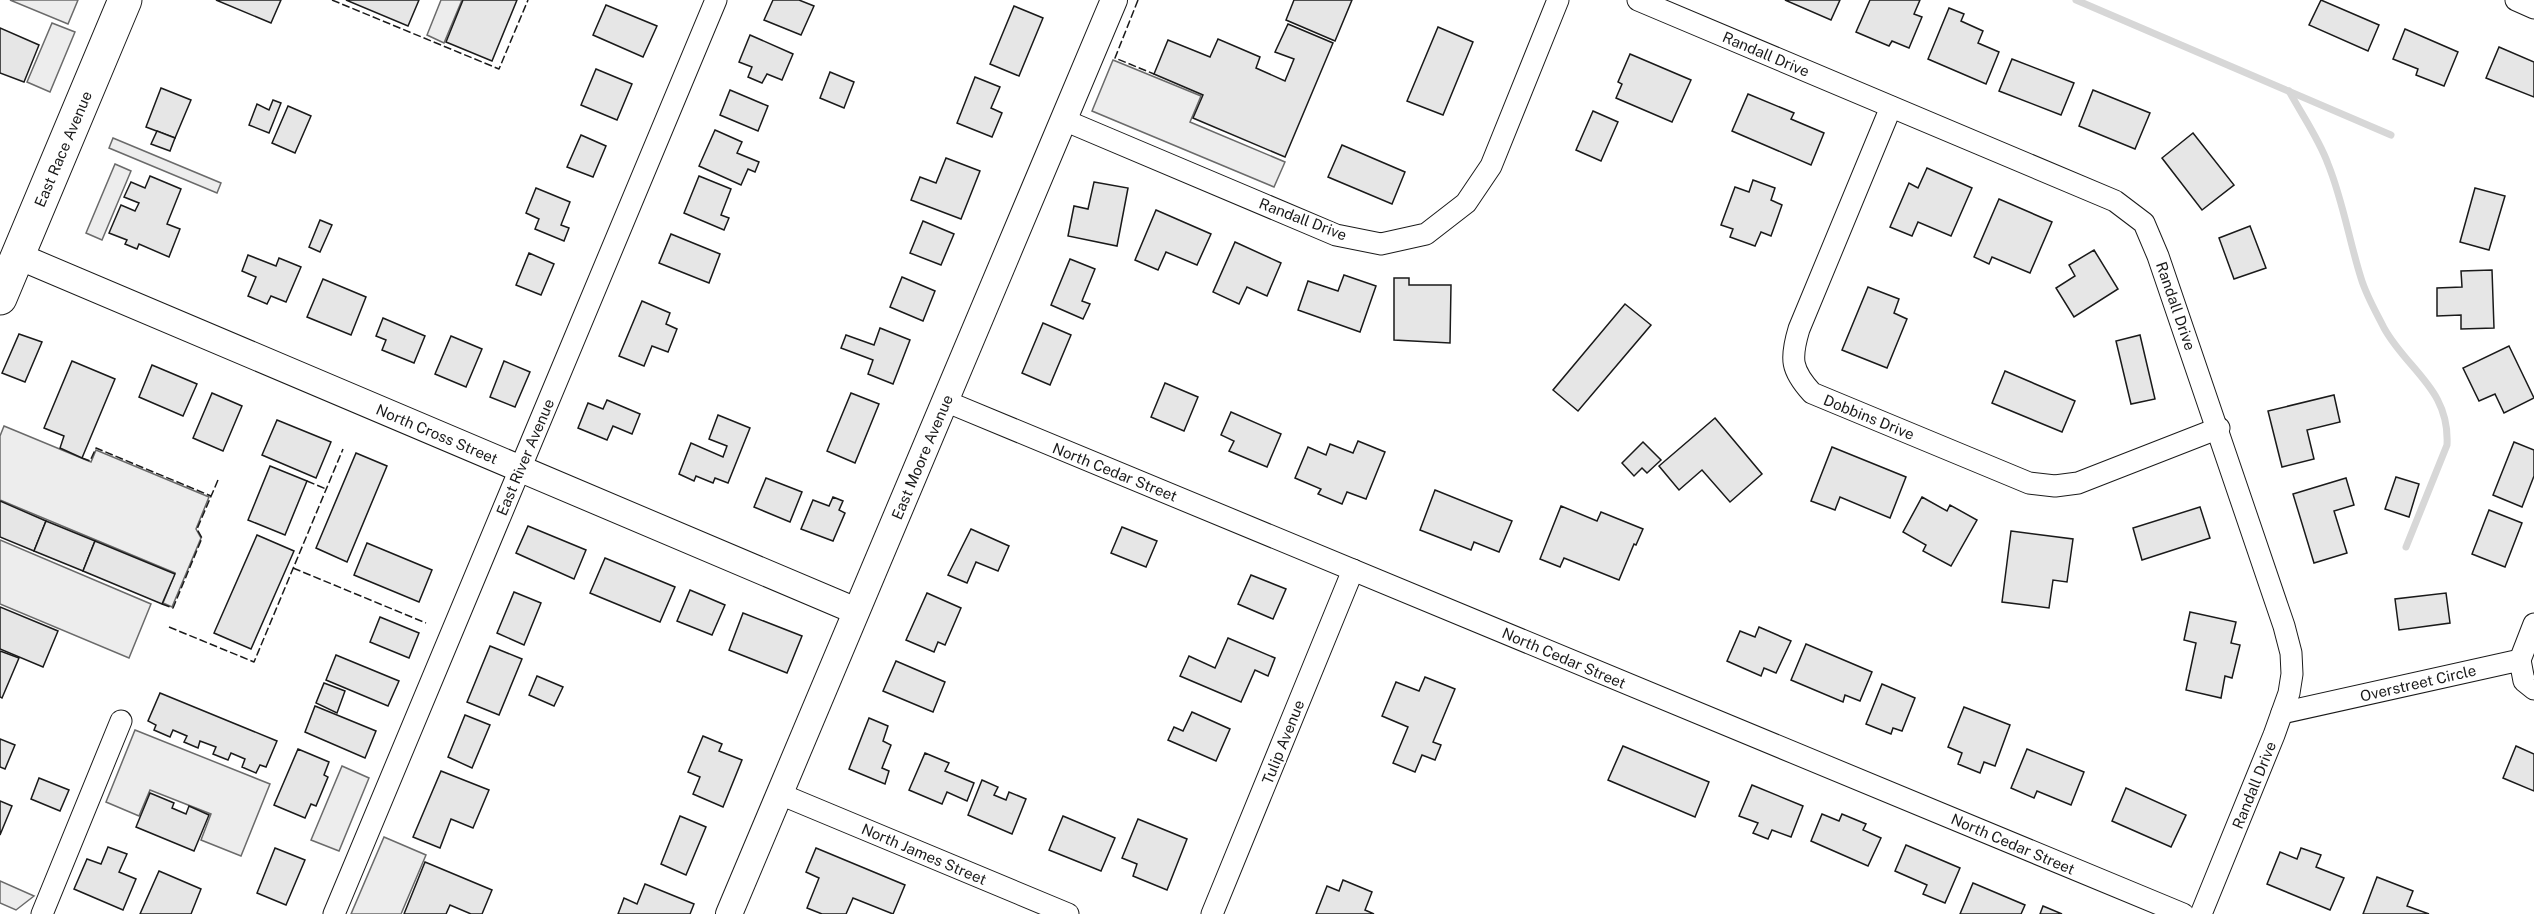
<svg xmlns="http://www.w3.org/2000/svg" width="2534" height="914" font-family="'Public Sans',sans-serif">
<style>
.built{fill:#ededed;stroke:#6a6a6a;stroke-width:1.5}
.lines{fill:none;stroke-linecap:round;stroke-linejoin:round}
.stream{stroke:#d7d7d7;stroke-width:7}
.building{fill:#e6e6e6;stroke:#1a1a1a;stroke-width:1.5}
.minor-casing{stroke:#1a1a1a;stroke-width:23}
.tertiary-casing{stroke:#1a1a1a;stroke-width:28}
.primary-casing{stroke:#1a1a1a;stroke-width:35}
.minor{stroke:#fff;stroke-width:21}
.tertiary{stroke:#fff;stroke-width:26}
.primary{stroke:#fff;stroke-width:33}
.fence{stroke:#1a1a1a;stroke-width:1.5;stroke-dasharray:8 3;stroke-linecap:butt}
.labels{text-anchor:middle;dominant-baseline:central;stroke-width:4.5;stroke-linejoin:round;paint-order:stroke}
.street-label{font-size:15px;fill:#1a1a1a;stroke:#fff}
</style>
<rect width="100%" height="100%" fill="#fff"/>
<g class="built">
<path d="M 10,0 L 78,0 L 68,24 Z"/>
<path d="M 441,0 L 462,0 L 444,43 L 427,35 Z"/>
<path d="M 52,23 L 75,32 L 50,92 L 27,82 Z"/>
<path d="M 1113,60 L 1201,96 L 1190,122 L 1285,162 L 1274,187 L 1092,111 Z"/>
<path d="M 113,138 L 221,183 L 217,193 L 109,148 Z"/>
<path d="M 115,164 L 131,171 L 102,240 L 86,233 Z"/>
<path d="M 4,426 L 91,462 L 96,450 L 209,497 L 196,529 L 201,538 L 172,607 L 163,603 L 175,573 L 0,500 L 0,436 Z"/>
<path d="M 0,540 L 151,604 L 129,658 L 0,604 Z"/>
<path d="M 135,730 L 270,784 L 241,856 L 201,840 L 211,814 L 150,790 L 139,816 L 106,802 Z"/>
<path d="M 342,766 L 369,778 L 339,851 L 311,840 Z"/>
<path d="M 384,837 L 426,855 L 401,914 L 351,914 Z"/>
<path d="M 0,881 L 34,896 L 16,910 L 0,903 Z"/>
</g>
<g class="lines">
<g class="stream">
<path d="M 2076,0 L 2391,135"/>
<path d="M 2289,91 C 2302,115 2319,139 2328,164 C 2343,201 2349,240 2361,278 C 2366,295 2376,312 2384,328 C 2408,371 2450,389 2447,445 L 2406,547"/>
</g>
</g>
<g class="building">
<path d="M 216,0 L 281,0 L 271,23 Z"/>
<path d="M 346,0 L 419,0 L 408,26 Z"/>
<path d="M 463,0 L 517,0 L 492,61 L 446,42 Z"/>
<path d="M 773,0 L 799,0 L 814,6 L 801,35 L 764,20 Z"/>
<path d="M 1294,0 L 1352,0 L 1335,41 L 1286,20 Z"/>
<path d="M 1785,0 L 1840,0 L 1831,20 Z"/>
<path d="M 1870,0 L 1920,0 L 1914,14 L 1922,17 L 1909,48 L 1892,41 L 1889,46 L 1856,32 Z"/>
<path d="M 2321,0 L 2379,25 L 2368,51 L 2309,25 Z"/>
<path d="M 606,5 L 657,26 L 643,57 L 593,35 Z"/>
<path d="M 1014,6 L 1043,18 L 1019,76 L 990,64 Z"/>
<path d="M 1949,8 L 1964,14 L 1961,21 L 1983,31 L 1978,43 L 1999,52 L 1986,84 L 1928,59 Z"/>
<path d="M 1288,24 L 1333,43 L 1285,157 L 1193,118 L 1203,95 L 1154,74 L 1168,40 L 1210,57 L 1218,39 L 1260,57 L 1256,68 L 1285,81 L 1294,59 L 1275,52 Z"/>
<path d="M 1438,27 L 1473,42 L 1443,115 L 1407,101 Z"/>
<path d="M 0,28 L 39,45 L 24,82 L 0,73 Z"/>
<path d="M 2405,29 L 2458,52 L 2444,86 L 2416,75 L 2418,69 L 2393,59 Z"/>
<path d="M 750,35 L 793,54 L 782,80 L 767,74 L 762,83 L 748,77 L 752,67 L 739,62 Z"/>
<path d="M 2499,47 L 2534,62 L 2534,97 L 2486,78 Z"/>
<path d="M 1630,54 L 1691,80 L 1672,122 L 1616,98 L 1622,84 L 1618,82 Z"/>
<path d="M 2012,59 L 2074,83 L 2061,115 L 1999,91 Z"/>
<path d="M 596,69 L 632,84 L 617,120 L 581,105 Z"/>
<path d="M 830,72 L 854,82 L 844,108 L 820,98 Z"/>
<path d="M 975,77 L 1000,87 L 991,108 L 1002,113 L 992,137 L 957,123 Z"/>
<path d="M 161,88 L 191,100 L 175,138 L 146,127 Z"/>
<path d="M 730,90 L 768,106 L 758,131 L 720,115 Z"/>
<path d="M 2093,90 L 2150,113 L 2135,149 L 2079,126 Z"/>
<path d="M 1748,94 L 1794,113 L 1791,119 L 1824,133 L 1811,165 L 1732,131 Z"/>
<path d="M 273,100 L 281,103 L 269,133 L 249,125 L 257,104 L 269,110 Z"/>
<path d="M 288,106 L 311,116 L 295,153 L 272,143 Z"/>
<path d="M 1593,111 L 1618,122 L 1601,161 L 1576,150 Z"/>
<path d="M 715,130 L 742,142 L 737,153 L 759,162 L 755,172 L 748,169 L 741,185 L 699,166 Z"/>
<path d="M 157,131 L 175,138 L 170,151 L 151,144 Z"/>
<path d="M 2193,133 L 2234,185 L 2202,210 L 2162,158 Z"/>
<path d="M 581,135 L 606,146 L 593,177 L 567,167 Z"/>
<path d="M 1342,145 L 1405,172 L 1392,204 L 1328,177 Z"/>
<path d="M 946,158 L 980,171 L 961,219 L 911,200 L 920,177 L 936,183 Z"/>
<path d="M 1927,168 L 1972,188 L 1951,236 L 1918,222 L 1912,236 L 1890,227 L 1909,183 L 1918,188 Z"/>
<path d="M 150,176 L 181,189 L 167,224 L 180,229 L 169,257 L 139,244 L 137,249 L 125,244 L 127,240 L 109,233 L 121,205 L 135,211 L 139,203 L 124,197 L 131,182 L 145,188 Z"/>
<path d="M 699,176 L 731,189 L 721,215 L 729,218 L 724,230 L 684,213 Z"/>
<path d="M 1753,180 L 1775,188 L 1771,200 L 1782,205 L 1771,236 L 1761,232 L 1755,246 L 1730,237 L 1733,229 L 1721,225 L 1735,187 L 1749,192 Z"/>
<path d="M 1094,182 L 1128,188 L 1117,246 L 1068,236 L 1074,206 L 1088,209 Z"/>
<path d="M 536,188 L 570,202 L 561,225 L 569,228 L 564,241 L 535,229 L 539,219 L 526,213 Z"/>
<path d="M 2475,188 L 2505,196 L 2489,250 L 2460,242 Z"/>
<path d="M 1999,199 L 2052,222 L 2030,273 L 1992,257 L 1989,264 L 1974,257 Z"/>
<path d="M 1156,210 L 1211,234 L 1197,265 L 1166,252 L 1158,270 L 1135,260 Z"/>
<path d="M 320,220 L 332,225 L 320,252 L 309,247 Z"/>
<path d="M 923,221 L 954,234 L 941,265 L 910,253 Z"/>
<path d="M 2250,226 L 2266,268 L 2234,279 L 2219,238 Z"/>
<path d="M 671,234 L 720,254 L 709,283 L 659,263 Z"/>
<path d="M 1235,242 L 1281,263 L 1267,296 L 1247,287 L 1239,304 L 1213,292 Z"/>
<path d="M 2094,250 L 2118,289 L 2074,317 L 2056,288 L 2075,276 L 2069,265 Z"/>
<path d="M 529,253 L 554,264 L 541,295 L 516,285 Z"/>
<path d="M 248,255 L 276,266 L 279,258 L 301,267 L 286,302 L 271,296 L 267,304 L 248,296 L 256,277 L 242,271 Z"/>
<path d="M 1070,259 L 1095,269 L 1082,301 L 1090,304 L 1083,319 L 1051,305 Z"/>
<path d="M 2492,270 L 2494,328 L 2461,329 L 2461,315 L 2437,316 L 2437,288 L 2462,287 L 2461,271 Z"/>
<path d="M 1344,275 L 1376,286 L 1360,332 L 1298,310 L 1308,281 L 1338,291 Z"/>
<path d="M 902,277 L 935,291 L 923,321 L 890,307 Z"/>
<path d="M 1394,278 L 1409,278 L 1409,285 L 1451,285 L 1450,343 L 1394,340 Z"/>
<path d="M 323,279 L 366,297 L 351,335 L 307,317 Z"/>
<path d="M 1868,287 L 1899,299 L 1894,313 L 1907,319 L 1887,368 L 1842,350 Z"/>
<path d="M 642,301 L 670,313 L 666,324 L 677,329 L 668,352 L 652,346 L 644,366 L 619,356 Z"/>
<path d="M 1625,304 L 1651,325 L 1578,411 L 1553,390 Z"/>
<path d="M 383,318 L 425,336 L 414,363 L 382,350 L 386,340 L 376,336 Z"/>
<path d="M 1043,323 L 1071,335 L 1050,385 L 1022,373 Z"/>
<path d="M 880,328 L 910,340 L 893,384 L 868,374 L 873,360 L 841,348 L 846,335 L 874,345 Z"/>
<path d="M 19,334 L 42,342 L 25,382 L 2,373 Z"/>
<path d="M 2140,335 L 2155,399 L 2131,404 L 2116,341 Z"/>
<path d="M 451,336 L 482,349 L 466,387 L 435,374 Z"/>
<path d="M 2509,346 L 2534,398 L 2504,413 L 2495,394 L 2479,401 L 2463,368 Z"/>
<path d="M 72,361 L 115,379 L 82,458 L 60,448 L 64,436 L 44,428 Z"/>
<path d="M 504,361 L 530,372 L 515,407 L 490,397 Z"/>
<path d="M 152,365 L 197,384 L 183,416 L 139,397 Z"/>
<path d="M 2005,371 L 2075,401 L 2062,432 L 1992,403 Z"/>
<path d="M 1165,383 L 1198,397 L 1184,431 L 1151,417 Z"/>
<path d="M 212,393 L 242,406 L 223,451 L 193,438 Z"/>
<path d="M 851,393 L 879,404 L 855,463 L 827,451 Z"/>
<path d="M 2334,395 L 2340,422 L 2307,430 L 2314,459 L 2282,467 L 2268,411 Z"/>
<path d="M 607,400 L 640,414 L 632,434 L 613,426 L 607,440 L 578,428 L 588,403 L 603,409 Z"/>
<path d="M 1231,412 L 1281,434 L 1267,467 L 1229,451 L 1234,441 L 1221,435 Z"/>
<path d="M 718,415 L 750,428 L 728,483 L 715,478 L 713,483 L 696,476 L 694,481 L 679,474 L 691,443 L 723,457 L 727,446 L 709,439 Z"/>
<path d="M 1715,418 L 1762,474 L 1730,502 L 1702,470 L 1679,490 L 1659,466 Z"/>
<path d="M 277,420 L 331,442 L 316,478 L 262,455 Z"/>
<path d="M 1358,441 L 1385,452 L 1366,499 L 1347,492 L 1342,504 L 1318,494 L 1321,489 L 1295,478 L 1308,447 L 1326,455 L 1330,444 L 1353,453 Z"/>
<path d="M 1643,442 L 1661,460 L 1647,473 L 1642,468 L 1634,476 L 1622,463 Z"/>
<path d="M 2514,442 L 2534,450 L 2534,476 L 2522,507 L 2493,495 Z"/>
<path d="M 1832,447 L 1906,477 L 1890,518 L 1840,497 L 1835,510 L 1811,501 Z"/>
<path d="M 356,453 L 387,466 L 347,562 L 316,548 Z"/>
<path d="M 270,466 L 307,481 L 285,535 L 248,520 Z"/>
<path d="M 2396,477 L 2419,484 L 2409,517 L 2385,509 Z"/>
<path d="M 766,478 L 802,492 L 790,522 L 754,507 Z"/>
<path d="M 2346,478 L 2354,505 L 2334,511 L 2347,553 L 2314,563 L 2293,494 Z"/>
<path d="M 1435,490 L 1512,521 L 1499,552 L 1474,542 L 1471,550 L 1420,530 Z"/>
<path d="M 833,497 L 843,501 L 839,510 L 845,513 L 833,541 L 801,529 L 813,500 L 829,506 Z"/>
<path d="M 1922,497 L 1947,511 L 1950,505 L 1977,520 L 1951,566 L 1923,551 L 1926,545 L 1903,532 Z"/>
<path d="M 0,501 L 46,521 L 34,551 L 0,537 Z"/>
<path d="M 1561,506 L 1597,521 L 1601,512 L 1643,529 L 1636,545 L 1634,544 L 1619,580 L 1564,558 L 1560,567 L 1540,559 Z"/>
<path d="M 2200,507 L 2210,538 L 2142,560 L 2133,528 Z"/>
<path d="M 2489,510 L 2522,523 L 2505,567 L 2472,554 Z"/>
<path d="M 46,521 L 95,541 L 83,571 L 34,551 Z"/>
<path d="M 528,526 L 586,550 L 574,579 L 516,553 Z"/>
<path d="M 1122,527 L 1157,541 L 1146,567 L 1111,553 Z"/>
<path d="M 971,529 L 1009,546 L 998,571 L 976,562 L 967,583 L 948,575 Z"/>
<path d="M 2011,531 L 2073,539 L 2067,582 L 2053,580 L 2049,608 L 2002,602 Z"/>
<path d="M 257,535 L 294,551 L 251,649 L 214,633 Z"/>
<path d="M 95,541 L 175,574 L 162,604 L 83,571 Z"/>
<path d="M 367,543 L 432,570 L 419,602 L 354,575 Z"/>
<path d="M 605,558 L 675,587 L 660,622 L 590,593 Z"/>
<path d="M 1251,575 L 1286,589 L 1273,619 L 1238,604 Z"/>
<path d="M 690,590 L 725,605 L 712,635 L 677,621 Z"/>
<path d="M 514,592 L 541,603 L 524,645 L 497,633 Z"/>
<path d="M 927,593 L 961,608 L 945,645 L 938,642 L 934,652 L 906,640 Z"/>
<path d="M 2446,593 L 2450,623 L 2399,630 L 2395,599 Z"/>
<path d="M 0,607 L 58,631 L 43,667 L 0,649 Z"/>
<path d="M 2190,612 L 2236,622 L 2231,643 L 2240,645 L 2232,678 L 2225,676 L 2221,698 L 2186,690 L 2196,643 L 2184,640 Z"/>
<path d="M 743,613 L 802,636 L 787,673 L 729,650 Z"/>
<path d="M 380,617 L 419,633 L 409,658 L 370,642 Z"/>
<path d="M 1759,627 L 1791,641 L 1776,673 L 1764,668 L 1761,676 L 1727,661 L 1740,631 L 1755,637 Z"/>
<path d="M 1228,638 L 1275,658 L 1268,676 L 1255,670 L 1241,702 L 1180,676 L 1189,656 L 1215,668 Z"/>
<path d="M 1806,644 L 1872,672 L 1860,701 L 1845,695 L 1843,702 L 1791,680 Z"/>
<path d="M 490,646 L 522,659 L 499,715 L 467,702 Z"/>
<path d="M 0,651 L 19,658 L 2,698 L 0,697 Z"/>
<path d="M 336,655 L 399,681 L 388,706 L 326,680 Z"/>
<path d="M 896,661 L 945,682 L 933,712 L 883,691 Z"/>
<path d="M 537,676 L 563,687 L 554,706 L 529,695 Z"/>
<path d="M 1425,677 L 1455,689 L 1433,742 L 1441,745 L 1435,760 L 1422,755 L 1415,772 L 1393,763 L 1408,727 L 1382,716 L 1396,682 L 1419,691 Z"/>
<path d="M 324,683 L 345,691 L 337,713 L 316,703 Z"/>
<path d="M 1882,684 L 1915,698 L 1902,731 L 1893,728 L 1891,734 L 1866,724 Z"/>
<path d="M 160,693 L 277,741 L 266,767 L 260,765 L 256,773 L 242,767 L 245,759 L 231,753 L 228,760 L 213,754 L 216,747 L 200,741 L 198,748 L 184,742 L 187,736 L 173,730 L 170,737 L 154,730 L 156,725 L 148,721 Z"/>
<path d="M 315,706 L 376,731 L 365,758 L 305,732 Z"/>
<path d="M 1964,707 L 2010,725 L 1995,766 L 1984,762 L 1980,773 L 1958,764 L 1962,753 L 1948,747 Z"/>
<path d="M 1192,712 L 1230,729 L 1216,761 L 1168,740 L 1174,727 L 1183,731 Z"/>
<path d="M 465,715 L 490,725 L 472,768 L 448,757 Z"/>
<path d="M 869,718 L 888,726 L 883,741 L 891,745 L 882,768 L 889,771 L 885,784 L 849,769 Z"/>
<path d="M 703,736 L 722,744 L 719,751 L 742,760 L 723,807 L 693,794 L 700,777 L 688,772 Z"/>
<path d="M 0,739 L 15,745 L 5,769 L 0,767 Z"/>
<path d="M 1623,746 L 1709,782 L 1695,817 L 1608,780 Z"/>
<path d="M 2516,746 L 2534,754 L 2534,791 L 2503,778 Z"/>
<path d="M 298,749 L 329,762 L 324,775 L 328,777 L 316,806 L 311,804 L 305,818 L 274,805 Z"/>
<path d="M 2027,749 L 2084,772 L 2071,805 L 2037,791 L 2034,798 L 2011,788 Z"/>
<path d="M 925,753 L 949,763 L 945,771 L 974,783 L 967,801 L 947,792 L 942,804 L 909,790 Z"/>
<path d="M 441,771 L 489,790 L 473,828 L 451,819 L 440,848 L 413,837 Z"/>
<path d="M 39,778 L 69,790 L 60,811 L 31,799 Z"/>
<path d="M 982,780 L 998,787 L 994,795 L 1006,800 L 1009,792 L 1026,799 L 1012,834 L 968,815 Z"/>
<path d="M 1752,785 L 1803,806 L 1791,837 L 1772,830 L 1768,839 L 1753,833 L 1758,823 L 1739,816 Z"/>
<path d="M 2126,788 L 2186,815 L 2171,847 L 2112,821 Z"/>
<path d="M 150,793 L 174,803 L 172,808 L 186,814 L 189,806 L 209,815 L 194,851 L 136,827 Z"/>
<path d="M 0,801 L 12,806 L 0,835 Z"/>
<path d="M 1822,814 L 1839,821 L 1842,814 L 1866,824 L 1863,830 L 1881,838 L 1868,866 L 1811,841 Z"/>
<path d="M 680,816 L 706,827 L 686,875 L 661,864 Z"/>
<path d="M 1063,816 L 1115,838 L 1101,871 L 1049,850 Z"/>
<path d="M 1138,819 L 1187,839 L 1167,890 L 1133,876 L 1137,864 L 1122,858 Z"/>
<path d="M 1906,845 L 1960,868 L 1945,903 L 1923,894 L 1927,885 L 1895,871 Z"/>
<path d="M 108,847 L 127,854 L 119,872 L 136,879 L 123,910 L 74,889 L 87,859 L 101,864 Z"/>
<path d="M 275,848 L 305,860 L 286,905 L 257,893 Z"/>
<path d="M 816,848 L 905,885 L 893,914 L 853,898 L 846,914 L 822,914 L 807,908 L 819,878 L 806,872 Z"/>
<path d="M 2301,848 L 2321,855 L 2316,867 L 2344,878 L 2330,910 L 2267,884 L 2280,852 L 2297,859 Z"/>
<path d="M 425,862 L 492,890 L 482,914 L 471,914 L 450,905 L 446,914 L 404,914 Z"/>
<path d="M 159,871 L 201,889 L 191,914 L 140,914 Z"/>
<path d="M 2377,877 L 2413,891 L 2407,906 L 2429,914 L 2363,914 Z"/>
<path d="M 1343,880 L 1372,892 L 1365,910 L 1374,914 L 1316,914 L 1327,886 L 1339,891 Z"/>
<path d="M 1973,883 L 2025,905 L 2021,914 L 1960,914 Z"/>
<path d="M 645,884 L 694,904 L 690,914 L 618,914 L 624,898 L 637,904 Z"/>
<path d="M 2043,906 L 2062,914 L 2040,914 Z"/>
</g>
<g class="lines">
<defs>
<g id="minor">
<path d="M 1638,0 L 2115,201 L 2144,223 L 2158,256 L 2284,626 L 2291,653 L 2292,674 L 2289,693 L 2274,735 L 2201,914"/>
<path d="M 2516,0 L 2534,8"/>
<path d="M 1891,107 L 1799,329 C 1790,359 1791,370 1812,393 L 2029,483 L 2055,486 L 2078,483 L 2219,428"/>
<path d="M 1064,120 L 1336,235 L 1381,244 L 1426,234 L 1466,203 L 1491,166 L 1558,0"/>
<path d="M 945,401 L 2183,914"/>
<path d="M 2520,660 L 2534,624"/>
<path d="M 2282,713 L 2520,660 L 2524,681 L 2534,689"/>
<path d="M 780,794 L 1068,914"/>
<path d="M 42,914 L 121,721"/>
<path d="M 334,914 L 716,0"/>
<path d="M 1212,914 L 1353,570"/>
</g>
<g id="tertiary">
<path d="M 18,256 L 856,611"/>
<path d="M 729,914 L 1114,0"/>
</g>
<path id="primary" d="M 0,298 L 125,0"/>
</defs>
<use href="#minor" class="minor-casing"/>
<use href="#tertiary" class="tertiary-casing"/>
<use href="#primary" class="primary-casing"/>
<use href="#minor" class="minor"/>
<use href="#tertiary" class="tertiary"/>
<use href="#primary" class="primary"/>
<g class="fence">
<path d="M 332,0 L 499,69 L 528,0"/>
<path d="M 1138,0 L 1115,58 L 1154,74"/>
<path d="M 82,458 L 90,461 L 96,448 L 211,496"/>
<path d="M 307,481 L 326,489"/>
<path d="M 293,568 L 426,623"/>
<path d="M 162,604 L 173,608 L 202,538 L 197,529 L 218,480"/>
<path d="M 169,627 L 254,662 L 343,449"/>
</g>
</g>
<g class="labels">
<g class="street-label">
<text transform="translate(1766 54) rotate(23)">Randall Drive</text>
<text transform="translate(63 149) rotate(-67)">East Race Avenue</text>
<text transform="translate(1303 219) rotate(21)">Randall Drive</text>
<text transform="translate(2176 306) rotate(71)">Randall Drive</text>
<text transform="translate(1869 417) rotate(22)">Dobbins Drive</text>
<text transform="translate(437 434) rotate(23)">North Cross Street</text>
<text transform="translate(525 457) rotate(-67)">East River Avenue</text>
<text transform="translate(922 457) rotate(-67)">East Moore Avenue</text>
<text transform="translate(1115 472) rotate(22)">North Cedar Street</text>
<text transform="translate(1564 658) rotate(23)">North Cedar Street</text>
<text transform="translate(2418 683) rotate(-13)">Overstreet Circle</text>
<text transform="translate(1283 742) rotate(-68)">Tulip Avenue</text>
<text transform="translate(2254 785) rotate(-68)">Randall Drive</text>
<text transform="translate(2013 844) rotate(23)">North Cedar Street</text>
<text transform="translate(924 854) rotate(23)">North James Street</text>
</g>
</g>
</svg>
